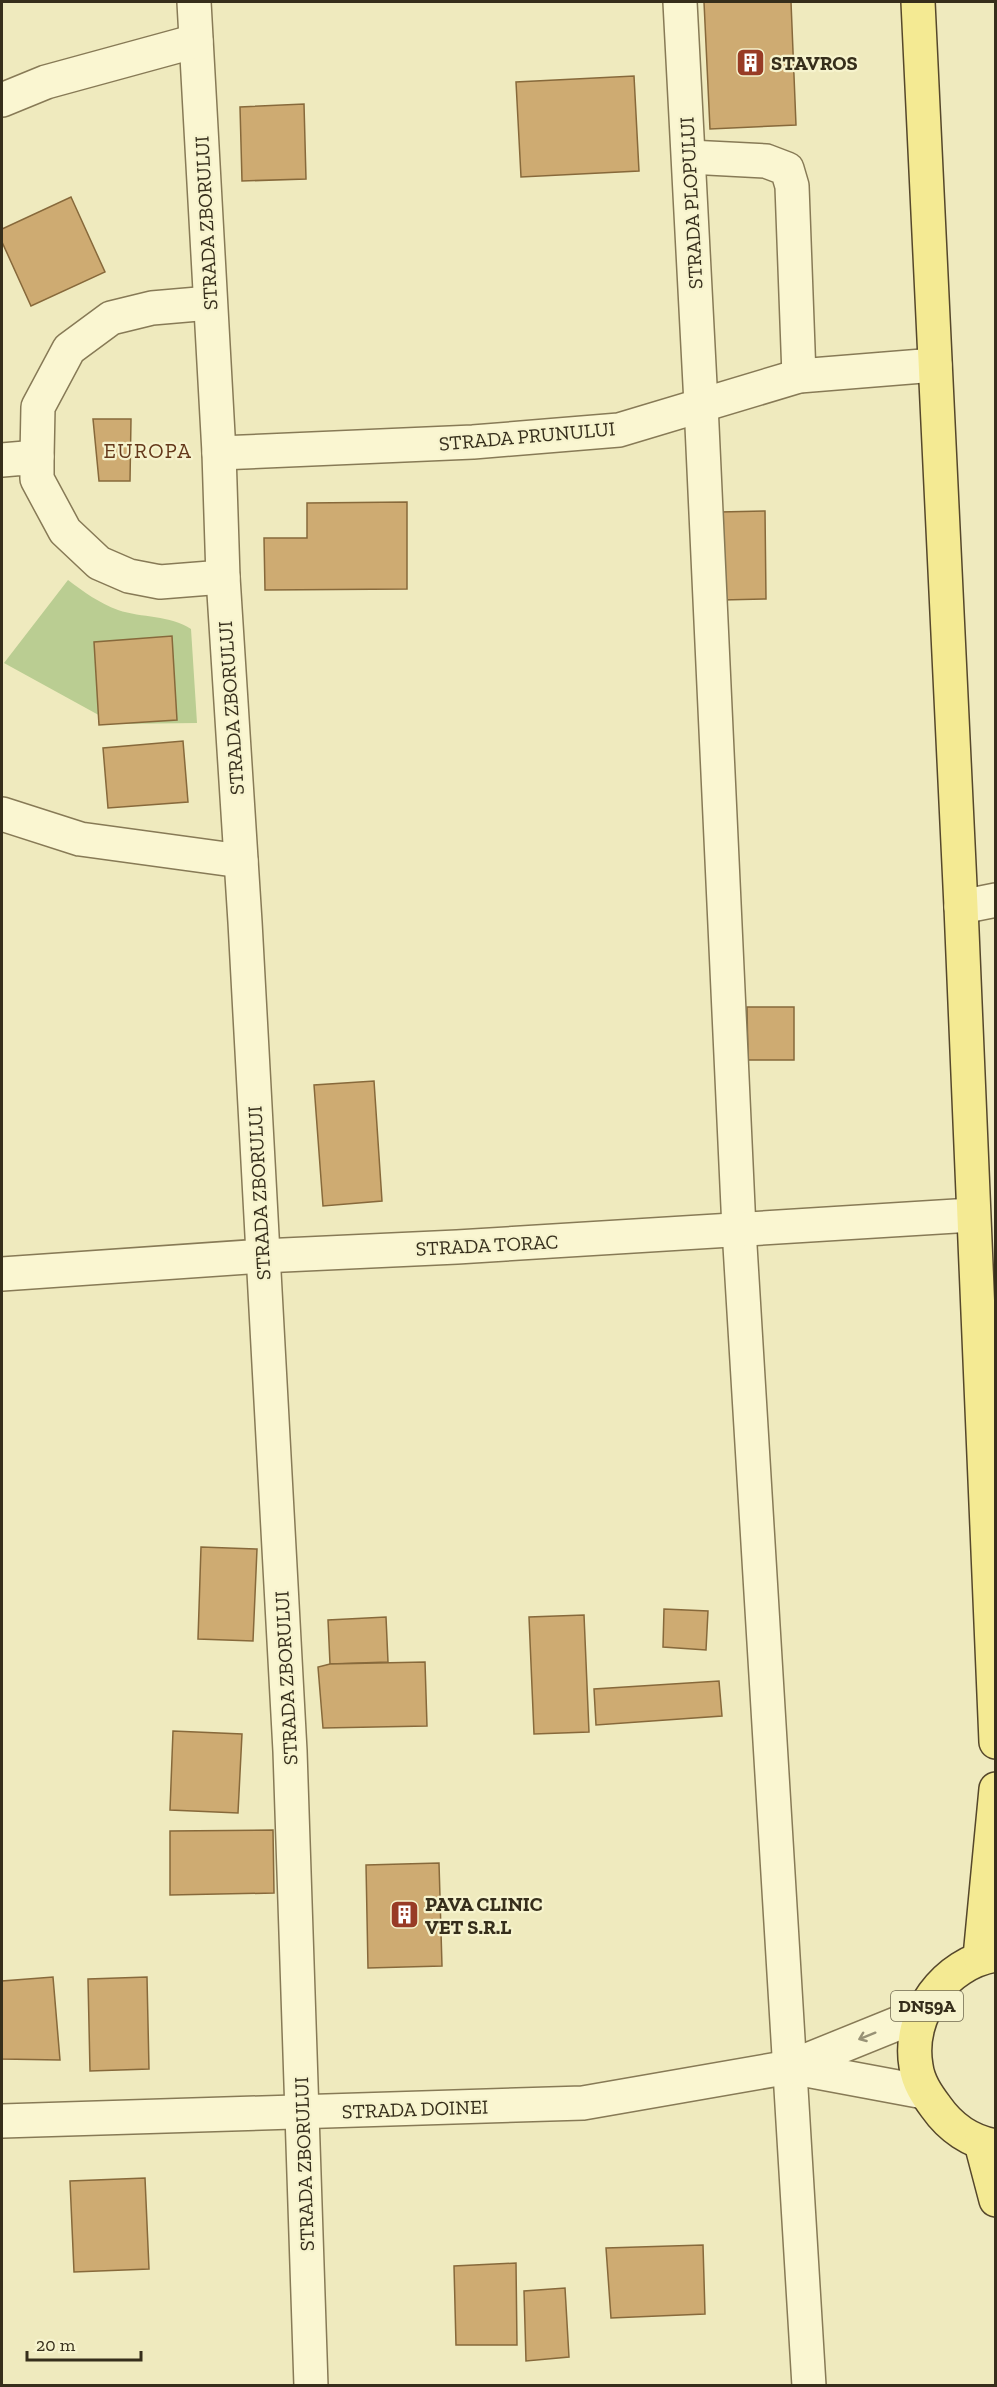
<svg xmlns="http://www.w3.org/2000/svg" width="997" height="2387" font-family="'Zilla Slab',serif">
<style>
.green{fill:#bacd92}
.building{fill:#ceab72;stroke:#87693b;stroke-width:1.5}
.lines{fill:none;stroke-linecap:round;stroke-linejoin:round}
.minor-casing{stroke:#877a56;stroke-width:36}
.major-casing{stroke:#55472b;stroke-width:36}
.minor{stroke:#faf6d1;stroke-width:33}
.major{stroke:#f4ea93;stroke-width:33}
.oneway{stroke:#989276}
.labels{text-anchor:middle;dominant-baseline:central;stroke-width:4.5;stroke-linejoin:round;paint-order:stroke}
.shield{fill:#f6f3cd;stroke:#706950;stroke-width:1.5}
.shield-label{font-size:18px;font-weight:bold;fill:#362e1b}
.poi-label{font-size:20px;font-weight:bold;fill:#362e1b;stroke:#f6f3cd;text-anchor:start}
.street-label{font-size:20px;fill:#362e1b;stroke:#f6f3cd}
.neighbourhood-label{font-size:21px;letter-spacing:1.5px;fill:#64381a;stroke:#f6f3cd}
</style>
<rect width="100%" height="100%" fill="#efeabe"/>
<path class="green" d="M 68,580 C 84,592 99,603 118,610 C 142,618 170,615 191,629 L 197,723 L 115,724 L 4,663 Z"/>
<g class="building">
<path d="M 704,2 L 791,2 L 796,125 L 710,129 Z"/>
<path d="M 634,76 L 639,171 L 521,177 L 516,82 Z"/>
<path d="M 304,104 L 306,179 L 242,181 L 240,107 Z"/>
<path d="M 71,197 L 105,272 L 31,306 L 2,242 L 2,229 Z"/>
<path d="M 93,419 L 131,419 L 130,481 L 99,481 Z"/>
<path d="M 407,502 L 407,589 L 265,590 L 264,538 L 307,538 L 307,503 Z"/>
<path d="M 765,511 L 766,599 L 722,600 L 720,512 Z"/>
<path d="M 172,636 L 177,720 L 99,725 L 94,642 Z"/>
<path d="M 183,741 L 188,802 L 108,808 L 103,748 Z"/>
<path d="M 747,1007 L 794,1007 L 794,1060 L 748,1060 Z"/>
<path d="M 374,1081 L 382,1201 L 323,1206 L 314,1085 Z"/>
<path d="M 201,1547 L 257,1549 L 253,1641 L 198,1639 Z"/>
<path d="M 664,1609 L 708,1611 L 706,1650 L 663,1647 Z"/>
<path d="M 584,1615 L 589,1732 L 534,1734 L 529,1617 Z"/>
<path d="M 386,1617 L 388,1662 L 330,1664 L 328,1620 Z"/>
<path d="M 425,1662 L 427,1726 L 323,1728 L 318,1667 L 330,1664 Z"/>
<path d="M 719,1681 L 722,1716 L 596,1725 L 594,1689 Z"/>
<path d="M 173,1731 L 242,1734 L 238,1813 L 170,1810 Z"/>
<path d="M 273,1830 L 274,1893 L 170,1895 L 170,1831 Z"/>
<path d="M 439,1863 L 442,1966 L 368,1968 L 366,1865 Z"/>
<path d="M 53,1977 L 60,2060 L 2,2059 L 2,1981 Z"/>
<path d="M 147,1977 L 149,2069 L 90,2071 L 88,1979 Z"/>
<path d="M 145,2178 L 149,2269 L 74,2272 L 70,2181 Z"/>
<path d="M 703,2245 L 705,2314 L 611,2318 L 606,2248 Z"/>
<path d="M 516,2263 L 517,2345 L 456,2345 L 454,2266 Z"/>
<path d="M 565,2288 L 569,2357 L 526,2361 L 524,2291 Z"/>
</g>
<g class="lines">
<defs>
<g id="minor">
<path d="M 194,2 L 219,453 L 223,577 L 245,922 L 290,1751 L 311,2386"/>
<path d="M 680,2 L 701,404 L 739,1229 L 809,2386"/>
<path d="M 2,100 L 46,82 L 196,41"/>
<path d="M 689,157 L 766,161 L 787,169 L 792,186 L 799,376"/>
<path d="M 219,453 L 473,442 L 619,430 L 799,376 L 935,365"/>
<path d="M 37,457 L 38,407 L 69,349 L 111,318 L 152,308 L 210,303"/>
<path d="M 2,460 L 37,457 L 37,479 L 65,531 L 99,563 L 129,576 L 160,582 L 223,577"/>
<path d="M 2,814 L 80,839 L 241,861"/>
<path d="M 961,907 L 996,900"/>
<path d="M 2,1274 L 262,1256 L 457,1247 L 972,1215"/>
<path d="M 790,2067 L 924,2092"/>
<path d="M 2,2121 L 583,2103 L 790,2067 L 921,2014"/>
</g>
<g id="major">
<path d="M 918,2 L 961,907 L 996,1742"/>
<path d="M 996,1955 C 945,1963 907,2015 916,2066 C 918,2082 927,2095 936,2107 C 950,2127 971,2142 996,2146"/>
<path d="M 980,1957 L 996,1789"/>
<path d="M 981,2143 L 996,2200"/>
</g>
</defs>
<use href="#minor" class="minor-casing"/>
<use href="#major" class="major-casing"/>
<use href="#minor" class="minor"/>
<use href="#major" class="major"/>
</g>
<defs><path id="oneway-shaft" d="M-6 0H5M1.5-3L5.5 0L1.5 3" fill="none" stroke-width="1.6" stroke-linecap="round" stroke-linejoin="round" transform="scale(1.5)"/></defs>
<use class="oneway" href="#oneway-shaft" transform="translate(867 2036) rotate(158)"/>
<defs>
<symbol id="building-square" viewBox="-11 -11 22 22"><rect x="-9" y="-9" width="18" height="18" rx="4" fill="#983b25" stroke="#f6f3cd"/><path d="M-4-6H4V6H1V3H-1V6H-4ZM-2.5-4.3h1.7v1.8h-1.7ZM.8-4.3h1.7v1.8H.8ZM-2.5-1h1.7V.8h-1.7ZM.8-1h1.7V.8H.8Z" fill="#fff"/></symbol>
</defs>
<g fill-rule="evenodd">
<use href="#building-square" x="734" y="46" width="33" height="33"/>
<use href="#building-square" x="388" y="1898" width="33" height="33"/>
</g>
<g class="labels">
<rect class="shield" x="891" y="1991" width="72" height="30" rx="4.5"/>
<g class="shield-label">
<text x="927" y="2006">DN59A</text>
</g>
<g class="poi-label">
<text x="771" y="63">STAVROS</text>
<text x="425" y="1904">PAVA CLINIC<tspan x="425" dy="23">VET S.R.L</tspan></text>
</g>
<g class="street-label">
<text transform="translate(691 203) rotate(-93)">STRADA PLOPULUI</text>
<text transform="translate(206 223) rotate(-93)">STRADA ZBORULUI</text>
<text transform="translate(527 436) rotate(-5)">STRADA PRUNULUI</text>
<text transform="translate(231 708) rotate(-94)">STRADA ZBORULUI</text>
<text transform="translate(259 1193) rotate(-93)">STRADA ZBORULUI</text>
<text transform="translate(487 1245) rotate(-3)">STRADA TORAC</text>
<text transform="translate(286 1678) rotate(-93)">STRADA ZBORULUI</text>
<text transform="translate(415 2109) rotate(-2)">STRADA DOINEI</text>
<text transform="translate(304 2164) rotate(-92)">STRADA ZBORULUI</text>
</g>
<g class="neighbourhood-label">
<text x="148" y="450">EUROPA</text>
</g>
</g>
<rect width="997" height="2387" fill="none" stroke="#362e1b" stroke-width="6"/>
<path d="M27 2351v9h114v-9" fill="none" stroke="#362e1b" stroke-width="3"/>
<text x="36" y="2351" font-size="18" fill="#362e1b" stroke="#f6f3cd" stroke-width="4.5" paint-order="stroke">20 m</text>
</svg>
